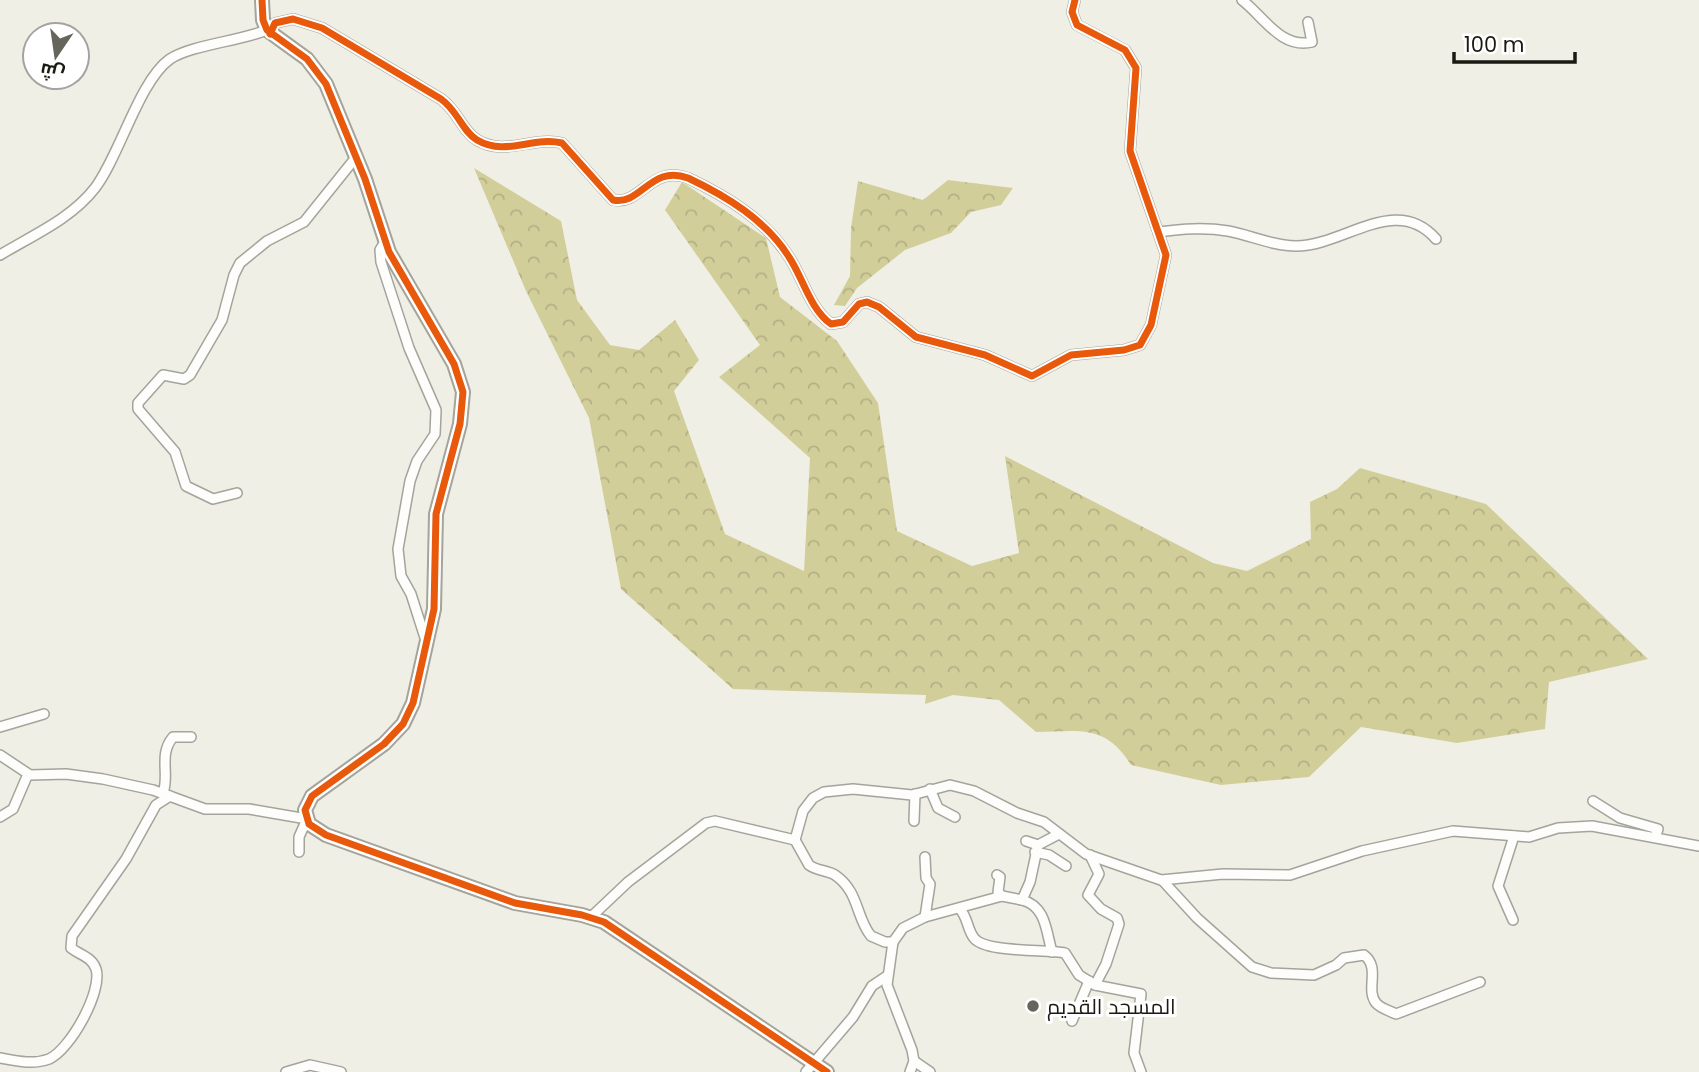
<svg xmlns="http://www.w3.org/2000/svg" width="1699" height="1072" font-family="Poppins,Cairo,sans-serif">
<style>
.forest{fill:url(#forest-crowns)}
.lines{fill:none;stroke-linecap:round;stroke-linejoin:round}
.street-casing{stroke:#a4a49c;stroke-width:12}
.secondary-casing{stroke:#a4a49c;stroke-width:16}
.street{stroke:#fdfdfb;stroke-width:9}
.secondary{stroke:#fdfdfb;stroke-width:12}
.cycleway-casing{stroke:#fff;stroke-width:11}
.cycleway{stroke:#e8590c;stroke-width:7}
.poi-dot{fill:#65655c;stroke:#fff;stroke-width:2.5}
.labels{text-anchor:middle;dominant-baseline:central;stroke-width:6;stroke-linejoin:round;paint-order:stroke}
.poi-label{font-size:21px;fill:#1a1a13;stroke:#fff;text-anchor:start}
</style>
<defs>
<pattern id="forest-crowns" width="20" height="18" patternUnits="userSpaceOnUse" patternTransform="scale(1.75)"><rect width="20" height="18" fill="#d2ce9a"/><path d="M2 6a3 3 0 1 1 6 0M12 15a3 3 0 1 1 6 0" fill="none" stroke="#b4b084"/></pattern>
</defs>
<rect width="100%" height="100%" fill="#f0efe5"/>
<g class="forest">
<path d="M 474,168 L 561,221 L 577,300 L 610,345 L 639,350 L 675,320 L 699,360 L 674,391 L 725,534 L 804,571 L 810,458 L 719,377 L 760,345 L 665,210 L 682,182 L 766,238 L 780,297 L 837,341 L 878,403 L 897,531 L 972,566 L 1019,553 L 1005,456 L 1213,563 L 1247,571 L 1311,539 L 1310,502 L 1337,489 L 1360,468 L 1486,504 L 1648,659 L 1549,682 L 1545,729 L 1457,743 L 1361,727 L 1309,777 L 1221,785 L 1131,765 C 1106,724 1080,731 1036,732 L 999,700 L 953,695 L 925,704 L 926,695 L 733,689 L 621,589 L 589,418 L 526,291 Z"/>
<path d="M 948,180 L 1013,188 L 1001,205 L 971,212 L 951,233 L 905,250 L 857,288 L 845,306 L 834,305 L 850,276 L 851,228 L 858,181 L 923,200 Z"/>
</g>
<g class="lines">
<defs>
<g id="street">
<path d="M 1242,0 C 1264,17 1281,49 1312,42 L 1308,22"/>
<path d="M 270,34 L 275,23 L 293,19 L 322,28 L 441,99 C 458,111 462,131 477,140 C 506,157 532,136 562,143 L 613,200 C 641,206 651,164 688,178 C 726,196 766,220 789,257 C 803,278 810,309 831,324 L 843,322 L 859,304 L 867,302 L 879,307 L 916,337 L 985,355 L 1032,376 L 1071,355 L 1124,350 L 1140,345 L 1151,325 L 1166,255 L 1130,151 L 1136,68 L 1125,50 L 1077,25 L 1072,12 L 1075,0"/>
<path d="M 1158,232 C 1182,229 1204,227 1228,231 C 1250,235 1273,246 1296,246 C 1344,246 1396,193 1436,239"/>
<path d="M 385,242 L 380,250 L 381,262 L 409,348 L 436,410 L 435,434 L 417,461 L 410,481 L 398,549 L 401,576 L 411,594 L 426,641"/>
<path d="M 0,255 C 33,235 71,219 95,188 C 120,155 139,81 170,59 C 191,45 240,41 267,30"/>
<path d="M 237,493 L 213,499 L 186,486 L 175,452 L 138,409 L 138,403 L 163,375 L 184,379 L 190,375 L 222,320 L 234,275 L 240,263 L 267,241 L 304,222 L 357,156"/>
<path d="M 0,727 L 44,714"/>
<path d="M 0,755 L 30,775 L 66,774 L 103,779 L 153,790 L 205,809 L 249,809 L 307,819 L 299,837 L 299,852"/>
<path d="M 930,789 L 938,808 L 955,817"/>
<path d="M 163,793 C 170,774 158,755 173,737 L 191,737"/>
<path d="M 1593,801 L 1620,818 L 1658,829 L 1656,835"/>
<path d="M 0,817 L 13,809 L 28,774"/>
<path d="M 914,821 L 915,794"/>
<path d="M 795,840 L 803,811 L 813,798 L 824,792 L 853,789 L 912,795 L 950,785 L 974,791 L 1017,813 L 1044,822 L 1086,854 L 1161,880 L 1223,874 L 1290,875 L 1362,851 L 1453,831 L 1529,837 L 1558,828 L 1592,826 L 1699,846"/>
<path d="M 1026,841 L 1038,845"/>
<path d="M 1035,852 L 1049,855 L 1066,866"/>
<path d="M 1090,855 L 1099,874 L 1088,895 L 1101,909 L 1117,918 L 1119,924 L 1106,964 L 1095,985"/>
<path d="M 997,875 L 1000,877 L 998,892 L 1002,896"/>
<path d="M 1163,881 L 1197,918 L 1252,967 L 1271,973 L 1314,975 L 1336,965 L 1344,958 L 1364,955 C 1381,968 1365,989 1376,1003 C 1380,1008 1390,1011 1396,1014 L 1480,982"/>
<path d="M 1022,900 C 1046,906 1046,931 1052,952"/>
<path d="M 960,909 C 968,918 967,929 974,938 C 985,953 1047,949 1065,953 L 1079,975 L 1095,985 L 1141,994 L 1134,1053 L 1141,1072"/>
<path d="M 591,917 L 628,882 L 706,823 L 715,821 L 795,840 L 809,865 C 817,871 827,870 835,875 C 859,891 856,918 871,936 L 885,942 L 893,942 L 887,985 L 912,1050 L 914,1061 L 910,1072"/>
<path d="M 925,917 L 930,884 L 926,878 L 925,857"/>
<path d="M 1513,920 L 1498,886 L 1514,836"/>
<path d="M 893,942 L 903,928 L 925,917 L 1002,896 L 1022,900 L 1030,882 L 1038,845 L 1059,834"/>
<path d="M 1072,1021 L 1089,981"/>
<path d="M 0,1058 C 16,1061 33,1065 49,1059 C 70,1050 103,991 96,969 C 92,957 80,955 71,948 L 72,936 L 126,859 L 156,805 L 170,796"/>
<path d="M 914,1061 L 930,1072"/>
<path d="M 286,1072 L 310,1065 L 341,1072"/>
<path d="M 806,1072 L 853,1017 L 872,986 L 887,976"/>
</g>
<path id="secondary" d="M 262,0 L 263,20 L 267,30 L 307,59 L 326,84 L 365,179 L 389,252 L 454,364 L 463,392 L 460,424 L 436,514 L 434,609 L 413,703 L 403,724 L 384,744 L 312,796 L 305,810 L 309,824 L 326,835 L 515,903 L 582,915 L 604,922 L 827,1072"/>
</defs>
<use href="#street" class="street-casing"/>
<use href="#secondary" class="secondary-casing"/>
<use href="#street" class="street"/>
<use href="#secondary" class="secondary"/>
<defs>
<g id="cycleway">
<path d="M 262,0 L 263,20 L 267,30 L 307,59 L 326,84 L 365,179 L 389,252 L 454,364 L 463,392 L 460,424 L 436,514 L 434,609 L 413,703 L 403,724 L 384,744 L 312,796 L 305,810 L 309,824 L 326,835 L 515,903 L 582,915 L 604,922 L 827,1072"/>
<path d="M 270,34 L 275,23 L 293,19 L 322,28 L 441,99 C 458,111 462,131 477,140 C 506,157 532,136 562,143 L 613,200 C 641,206 651,164 688,178 C 726,196 766,220 789,257 C 803,278 810,309 831,324 L 843,322 L 859,304 L 867,302 L 879,307 L 916,337 L 985,355 L 1032,376 L 1071,355 L 1124,350 L 1140,345 L 1151,325 L 1166,255 L 1130,151 L 1136,68 L 1125,50 L 1077,25 L 1072,12 L 1075,0"/>
</g>
</defs>
<use href="#cycleway" class="cycleway-casing"/>
<use href="#cycleway" class="cycleway"/>
</g>
<circle class="poi-dot" cx="1033" cy="1006" r="7"/>
<g class="labels">
<g class="poi-label">
<text x="1047" y="1006">المسجد القديم</text>
</g>
</g>
<g transform="translate(56 56) rotate(193)"><circle r="33" fill="#ffffff" stroke="#a3a3a1" stroke-width="2"/>
<path d="M0-5L12 26L0 18L-12 26Z" fill="#65655c"/>
<text y="-10" font-size="19" font-weight="bold" text-anchor="middle" fill="#1a1a13">ش</text>
</g>
<path d="M1454 52v10h121v-10" fill="none" stroke="#1a1a13" stroke-width="3.5"/>
<text x="1464" y="52" font-size="21" fill="#1a1a13" stroke="#ffffff" stroke-width="5" paint-order="stroke">100 m</text>
</svg>
